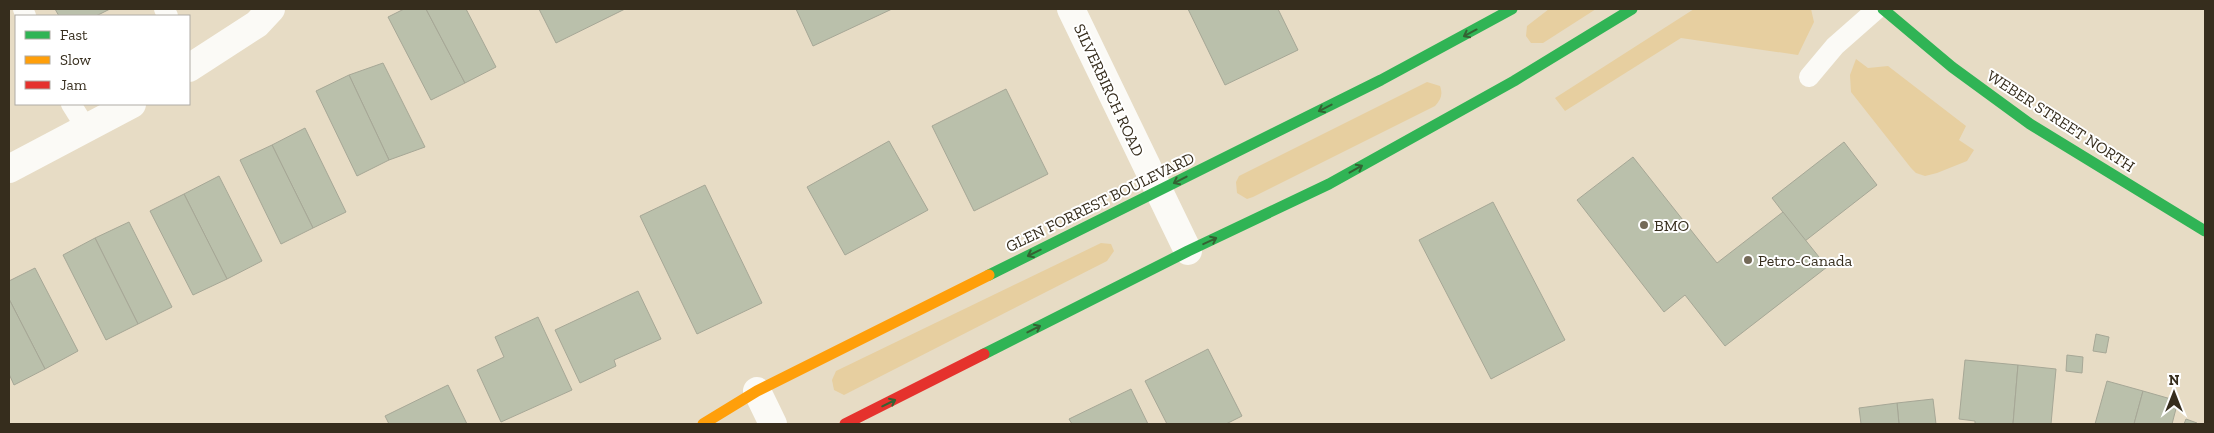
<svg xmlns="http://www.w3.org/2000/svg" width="2214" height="433" font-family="'Zilla Slab',serif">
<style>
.green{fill:#e7cfa0}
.building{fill:#bac0ab;stroke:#a6a796}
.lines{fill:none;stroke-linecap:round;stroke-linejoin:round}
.lane{stroke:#fbfaf6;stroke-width:20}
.street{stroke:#fbfaf6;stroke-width:28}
.fast{stroke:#30b455;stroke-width:11}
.slow{stroke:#ff9f0a;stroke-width:11}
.jam{stroke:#e5322d;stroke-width:11}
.oneway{stroke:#346333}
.poi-dot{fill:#746a58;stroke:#fff;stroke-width:2}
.labels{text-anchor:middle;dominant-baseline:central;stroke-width:4;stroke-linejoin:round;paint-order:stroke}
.street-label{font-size:16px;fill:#362d1d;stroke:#fff}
.poi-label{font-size:16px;fill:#362d1d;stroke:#fff;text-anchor:start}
</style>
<rect width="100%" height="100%" fill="#e7dcc5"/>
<g class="green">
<path d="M 1549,9 L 1596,9 L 1543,43 L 1531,43 L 1526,36 L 1527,26 Z"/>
<path d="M 1694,9 L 1811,9 L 1814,22 L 1798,55 L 1681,38 L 1565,111 L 1555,98 Z"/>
<path d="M 1856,59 L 1868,68 L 1888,66 L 1966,126 L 1959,140 L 1974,150 L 1967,161 L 1937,173 L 1925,176 L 1916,173 L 1911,168 L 1851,92 L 1850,75 Z"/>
<path d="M 1427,82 L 1440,86 C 1443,95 1441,99 1435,106 L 1253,197 L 1247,199 L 1237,193 L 1236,182 L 1239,176 Z"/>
<path d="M 1101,243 L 1111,244 L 1114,251 L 1107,261 L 844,395 L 834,390 L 832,380 L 836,371 Z"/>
</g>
<g class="building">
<path d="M 55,9 L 110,9 L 96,16 L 59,16 Z"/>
<path d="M 404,9 L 426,9 L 465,83 L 431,100 L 388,17 Z"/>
<path d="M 426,9 L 466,9 L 496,67 L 465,83 Z"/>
<path d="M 539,9 L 625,9 L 556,43 Z"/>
<path d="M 796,9 L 892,9 L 813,46 Z"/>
<path d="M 1188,9 L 1278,9 L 1298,50 L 1225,85 Z"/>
<path d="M 383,63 L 425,147 L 389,160 L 349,75 Z"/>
<path d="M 349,75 L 389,160 L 357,176 L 316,91 Z"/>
<path d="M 1006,89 L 1048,174 L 974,211 L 932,126 Z"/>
<path d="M 305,128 L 346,212 L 313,228 L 272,145 Z"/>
<path d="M 889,141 L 928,210 L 845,255 L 807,187 Z"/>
<path d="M 1844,142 L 1877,185 L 1805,241 L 1772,198 Z"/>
<path d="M 272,145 L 313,228 L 281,244 L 240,160 Z"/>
<path d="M 1633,157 L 1717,263 L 1783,212 L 1827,267 L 1725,346 L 1685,295 L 1664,312 L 1577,200 Z"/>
<path d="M 219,176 L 262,261 L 227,279 L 184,194 Z"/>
<path d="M 705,185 L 762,303 L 697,334 L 640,216 Z"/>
<path d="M 184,194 L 227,279 L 193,295 L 150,211 Z"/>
<path d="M 1493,202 L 1565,340 L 1491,379 L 1419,240 Z"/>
<path d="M 129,222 L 172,307 L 138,324 L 95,238 Z"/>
<path d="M 95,238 L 138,324 L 106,340 L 63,255 Z"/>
<path d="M 35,268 L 78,351 L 45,369 L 9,299 L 9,281 Z"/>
<path d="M 638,291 L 661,339 L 614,360 L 616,366 L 580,383 L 555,330 Z"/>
<path d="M 9,299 L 45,369 L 14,385 L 9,374 Z"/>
<path d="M 538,317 L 572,390 L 501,422 L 477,370 L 504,357 L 495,337 Z"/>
<path d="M 2096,334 L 2109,337 L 2106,353 L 2093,351 Z"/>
<path d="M 1208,349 L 1242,416 L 1226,424 L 1167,424 L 1145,381 Z"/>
<path d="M 2067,355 L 2083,357 L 2082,373 L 2066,371 Z"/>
<path d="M 1965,360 L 2018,365 L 2013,424 L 1975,424 L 1975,421 L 1959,419 Z"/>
<path d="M 2018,365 L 2056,369 L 2051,424 L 2013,424 Z"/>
<path d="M 2107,381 L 2143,391 L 2134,424 L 2095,424 Z"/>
<path d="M 448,385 L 467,424 L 389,424 L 385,416 Z"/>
<path d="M 1131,389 L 1148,424 L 1072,424 L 1069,419 Z"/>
<path d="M 2143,391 L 2178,401 L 2172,424 L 2134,424 Z"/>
<path d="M 1933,399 L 1936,424 L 1899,424 L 1897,403 Z"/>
<path d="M 1897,403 L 1899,424 L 1861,424 L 1859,408 Z"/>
<path d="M 2186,419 L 2197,423 L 2197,424 L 2184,424 Z"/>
</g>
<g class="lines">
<g class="lane">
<path d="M 23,9 L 26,16"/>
<path d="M 164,9 L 168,16"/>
<path d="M 1809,77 L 1835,46 L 1877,9"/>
<path d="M 71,104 L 86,128"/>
</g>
<g class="street">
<path d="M 1071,9 L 1188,251"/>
<path d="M 189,68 L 257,24 L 271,9"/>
<path d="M 9,169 L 132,104"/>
<path d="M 757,391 L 773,424"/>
</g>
<g class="fast">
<path d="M 1883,9 L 1952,67 L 2030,124 L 2205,231"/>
<path d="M 989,275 L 1381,80 L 1512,9"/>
<path d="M 984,354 L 1188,251 L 1329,184 L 1514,81 L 1632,9"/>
</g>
<path class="slow" d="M 703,424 L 757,391 L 989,275"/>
<path class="jam" d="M 845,424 L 984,354"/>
</g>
<defs><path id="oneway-shaft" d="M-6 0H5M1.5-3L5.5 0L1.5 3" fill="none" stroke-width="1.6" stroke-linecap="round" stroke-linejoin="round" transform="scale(1.25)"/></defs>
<g class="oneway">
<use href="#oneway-shaft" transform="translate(1470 33) rotate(152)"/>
<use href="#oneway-shaft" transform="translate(1325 108) rotate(153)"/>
<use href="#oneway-shaft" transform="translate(1356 169) rotate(-29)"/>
<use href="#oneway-shaft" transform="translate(1180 180) rotate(153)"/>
<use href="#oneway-shaft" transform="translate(1210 241) rotate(-25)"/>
<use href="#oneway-shaft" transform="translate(1034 253) rotate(154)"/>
<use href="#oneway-shaft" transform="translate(1034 329) rotate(-27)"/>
<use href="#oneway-shaft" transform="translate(889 403) rotate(-26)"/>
</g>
<g class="poi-dot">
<circle cx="1644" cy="225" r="5"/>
<circle cx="1748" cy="260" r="5"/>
</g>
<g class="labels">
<g class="street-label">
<text transform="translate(1109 90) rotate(65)">SILVERBIRCH ROAD</text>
<text transform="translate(2061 121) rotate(33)">WEBER STREET NORTH</text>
<text transform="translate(1100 202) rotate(-26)">GLEN FORREST BOULEVARD</text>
</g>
<g class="poi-label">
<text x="1654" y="225">BMO</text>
<text x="1758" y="260">Petro-Canada</text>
</g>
</g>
<rect width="2214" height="433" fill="none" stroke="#362d1d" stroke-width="20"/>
<rect x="15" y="15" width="175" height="90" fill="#ffffff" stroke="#afaba5"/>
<rect x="25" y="31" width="25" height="8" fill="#30b455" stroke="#afaba5"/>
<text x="60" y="40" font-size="15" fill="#362d1d">Fast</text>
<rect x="25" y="56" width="25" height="8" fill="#ff9f0a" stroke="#afaba5"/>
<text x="60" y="65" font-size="15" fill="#362d1d">Slow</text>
<rect x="25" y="81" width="25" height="8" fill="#e5322d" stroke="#afaba5"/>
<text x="60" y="90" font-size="15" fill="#362d1d">Jam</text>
<g transform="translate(2174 393)" stroke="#ffffff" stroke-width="4" paint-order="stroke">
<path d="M0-4L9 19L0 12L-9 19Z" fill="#362d1d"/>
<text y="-8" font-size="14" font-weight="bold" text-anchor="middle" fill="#362d1d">N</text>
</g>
</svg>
